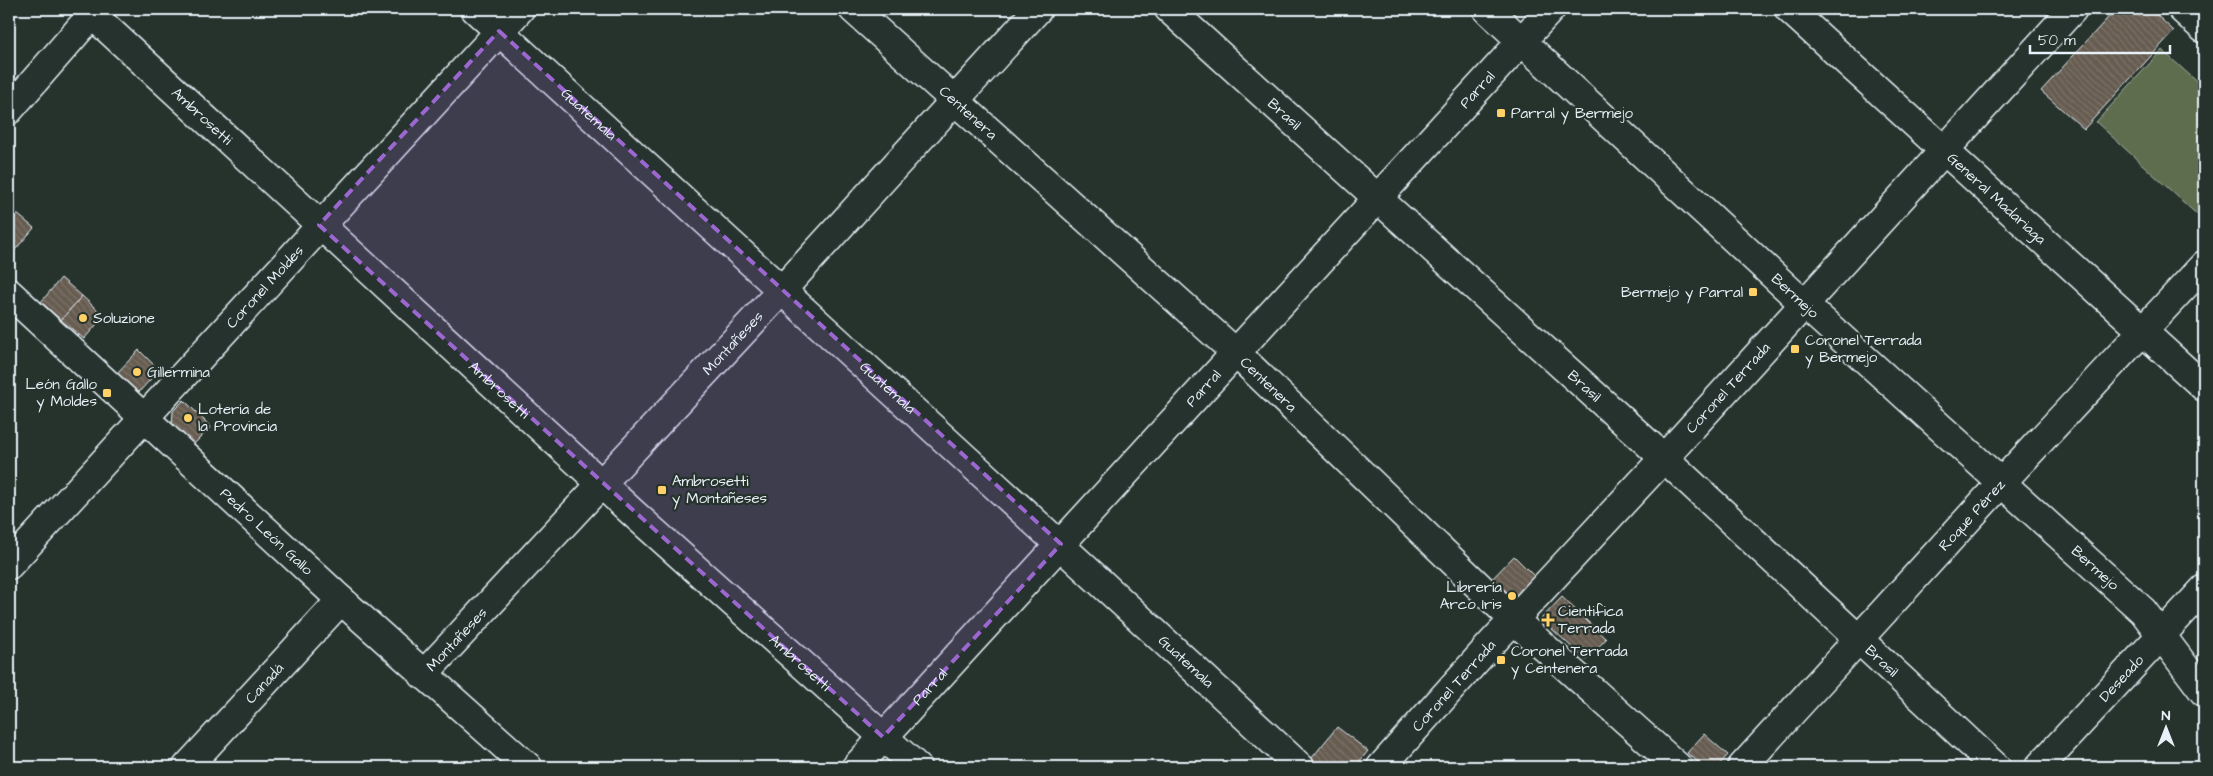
<svg xmlns="http://www.w3.org/2000/svg" width="2213" height="776" font-family="'Architects Daughter',sans-serif">
<style>
.green{fill:#5f6d4f;stroke:#a4afa4}
.building{fill:url(#building-back-hatch);stroke:#e8f1f8}
.lines{fill:none;stroke-linecap:round;stroke-linejoin:round}
.minor-casing{stroke:#e8f1f8;stroke-width:31}
.minor{stroke:#26332d;stroke-width:28}
.marked{fill:#9c67d0;fill-opacity:0.2;stroke:#9c67d0;stroke-width:4;stroke-dasharray:10 6;stroke-linejoin:round}
.poi-dot{fill:#ffd166;stroke:#26332d;stroke-width:2}
.labels{text-anchor:middle;dominant-baseline:central;stroke-width:4.5;stroke-linejoin:round;paint-order:stroke}
.street-label{font-size:15px;fill:#e8f1f8;stroke:#26332d}
.poi-label{font-size:15px;fill:#e8f1f8;stroke:#26332d;text-anchor:start}
</style>
<defs>
<pattern id="building-back-hatch" width="6" height="6" patternUnits="userSpaceOnUse" patternTransform="scale(1.25)"><rect width="6" height="6" fill="#665b50"/><path d="M-1 5l2 2M0 0l6 6M5-1l2 2" fill="none" stroke="#7c736a"/></pattern>
</defs>
<rect width="100%" height="100%" fill="#26332d"/>
<filter id="ink" filterUnits="userSpaceOnUse"><feTurbulence type="fractalNoise" baseFrequency=".02" numOctaves="2"/><feDisplacementMap in="SourceGraphic" scale="10" xChannelSelector="R" yChannelSelector="G"/><feConvolveMatrix kernelMatrix="1 2 1 2 8 2 1 2 1" color-interpolation-filters="sRGB"/></filter>
<g filter="url(#ink)">
<path class="green" d="M 2162,50 L 2204,88 L 2204,221 L 2096,122 Z"/>
<g class="building">
<path d="M 2116,9 L 2150,9 L 2174,31 L 2084,129 L 2041,91 Z"/>
<path d="M 10,208 L 34,228 L 9,257 L 9,210 Z"/>
<path d="M 61,278 L 82,296 L 61,320 L 41,302 Z"/>
<path d="M 82,296 L 104,316 L 84,339 L 61,320 Z"/>
<path d="M 139,350 L 159,370 L 139,392 L 130,389 L 115,375 Z"/>
<path d="M 184,400 L 211,427 L 192,446 L 172,426 L 173,411 Z"/>
<path d="M 1514,556 L 1535,577 L 1511,602 L 1490,581 Z"/>
<path d="M 1562,597 L 1606,639 L 1586,660 L 1541,619 Z"/>
<path d="M 1337,727 L 1368,751 L 1355,767 L 1322,767 L 1311,759 Z"/>
<path d="M 1704,734 L 1728,755 L 1717,767 L 1704,767 L 1687,753 Z"/>
</g>
<g class="lines">
<defs>
<g id="minor">
<path id="s1" d="M 86,9 L 633,513 L 917,767"/>
<path id="s2" d="M 475,9 C 749,262 1027,512 1300,767"/>
<path id="s3" d="M 853,9 L 1236,353 L 1514,620 L 1678,767"/>
<path id="s4" d="M 1169,9 L 1664,458 L 1996,767"/>
<path id="s5" d="M 1487,9 L 1803,303 L 2143,611 L 2204,692"/>
<path id="s6" d="M 1789,9 L 2204,387"/>
<path d="M 2182,9 L 2204,29"/>
<path d="M 9,110 L 97,9"/>
<path id="s7" d="M 9,293 L 341,600 L 528,767"/>
<path id="s8" d="M 9,565 L 520,9"/>
<path id="s9" d="M 423,675 L 781,291 L 1038,9"/>
<path id="s10" d="M 187,767 L 341,600"/>
<path id="s11" d="M 856,767 L 1551,9"/>
<path id="s12" d="M 1381,767 L 1490,645 L 1664,458 L 2073,9"/>
<path id="s13" d="M 1742,767 L 2001,483 L 2204,265"/>
<path id="s14" d="M 2039,767 L 2204,589"/>
</g>
</defs>
<use href="#minor" class="minor-casing"/>
<use href="#minor" class="minor"/>
</g>
</g>
<path class="marked" d="M 499,31 L 1061,544 L 883,737 L 319,225 Z"/>
<g class="poi-dot">
<rect x="1496" y="108" width="10" height="10" rx="2.5"/>
<rect x="1748" y="287" width="10" height="10" rx="2.5"/>
<circle cx="83" cy="318" r="5"/>
<rect x="1790" y="344" width="10" height="10" rx="2.5"/>
<circle cx="137" cy="372" r="5"/>
<rect x="102" y="388" width="10" height="10" rx="2.5"/>
<circle cx="188" cy="418" r="5"/>
<rect x="657" y="485" width="10" height="10" rx="2.5"/>
<circle cx="1512" cy="596" r="5"/>
<path d="M1545.5 612.5h5v5h5v5h-5v5h-5v-5h-5v-5h5z"/>
<rect x="1496" y="655" width="10" height="10" rx="2.5"/>
</g>
<g class="labels">
<g class="street-label">
<text stroke="none"><textPath href="#s11" startOffset="919">Parral</textPath></text>
<text stroke="none"><textPath href="#s3" startOffset="155">Centenera</textPath></text>
<text stroke="none"><textPath href="#s2" startOffset="155">Guatemala</textPath></text>
<text stroke="none"><textPath href="#s4" startOffset="156">Brasil</textPath></text>
<text stroke="none"><textPath href="#s1" startOffset="158">Ambrosetti</textPath></text>
<text stroke="none"><textPath href="#s6" startOffset="281">General Madariaga</textPath></text>
<text stroke="none"><textPath href="#s8" startOffset="378">Coronel Moldes</textPath></text>
<text stroke="none"><textPath href="#s5" startOffset="421">Bermejo</textPath></text>
<text stroke="none"><textPath href="#s9" startOffset="454">Montañeses</textPath></text>
<text stroke="none"><textPath href="#s3" startOffset="560">Centenera</textPath></text>
<text stroke="none"><textPath href="#s4" startOffset="561">Brasil</textPath></text>
<text stroke="none"><textPath href="#s2" startOffset="560">Guatemala</textPath></text>
<text stroke="none"><textPath href="#s11" startOffset="514">Parral</textPath></text>
<text stroke="none"><textPath href="#s12" startOffset="514">Coronel Terrada</textPath></text>
<text stroke="none"><textPath href="#s1" startOffset="562">Ambrosetti</textPath></text>
<text stroke="none"><textPath href="#s13" startOffset="341">Roque Pérez</textPath></text>
<text stroke="none"><textPath href="#s7" startOffset="351">Pedro León Gallo</textPath></text>
<text stroke="none"><textPath href="#s5" startOffset="826">Bermejo</textPath></text>
<text stroke="none"><textPath href="#s9" startOffset="49">Montañeses</textPath></text>
<text stroke="none"><textPath href="#s2" startOffset="965">Guatemala</textPath></text>
<text stroke="none"><textPath href="#s4" startOffset="966">Brasil</textPath></text>
<text stroke="none"><textPath href="#s1" startOffset="968">Ambrosetti</textPath></text>
<text stroke="none"><textPath href="#s14" startOffset="121">Deseado</textPath></text>
<text stroke="none"><textPath href="#s10" startOffset="114">Canadá</textPath></text>
<text stroke="none"><textPath href="#s11" startOffset="109">Parral</textPath></text>
<text stroke="none"><textPath href="#s12" startOffset="109">Coronel Terrada</textPath></text>
</g>
<g class="poi-label">
<text x="1511" y="113">Parral y Bermejo</text>
<text x="1743" y="292" text-anchor="end">Bermejo y Parral</text>
<text x="93" y="318">Soluzione</text>
<text x="1805" y="340">Coronel Terrada<tspan x="1805" dy="17">y Bermejo</tspan></text>
<text x="147" y="372">Gillermina</text>
<text x="97" y="384" text-anchor="end">León Gallo<tspan x="97" dy="17">y Moldes</tspan></text>
<text x="198" y="409">Lotería de<tspan x="198" dy="17">la Provincia</tspan></text>
<text x="672" y="481">Ambrosetti<tspan x="672" dy="17">y Montañeses</tspan></text>
<text x="1502" y="587" text-anchor="end">Librería<tspan x="1502" dy="17">Arco Iris</tspan></text>
<text x="1558" y="611">Cientifica<tspan x="1558" dy="17">Terrada</tspan></text>
<text x="1511" y="651">Coronel Terrada<tspan x="1511" dy="17">y Centenera</tspan></text>
</g>
</g>
<rect width="2213" height="776" fill="none" stroke="#26332d" stroke-width="30"/>
<rect x="15" y="15" width="2183" height="746" fill="none" stroke="#e8f1f8" stroke-width="2" filter="url(#ink)"/>
<g transform="translate(2166 728)" stroke="#26332d" stroke-width="4" paint-order="stroke">
<path d="M0-4L9 19L0 12L-9 19Z" fill="#e8f1f8"/>
<text y="-8" font-size="14" font-weight="bold" text-anchor="middle" fill="#e8f1f8">N</text>
</g>
<path d="M2030 45v8h140v-8" fill="none" stroke="#e8f1f8" stroke-width="2.5"/>
<text x="2038" y="45" font-size="15" fill="#e8f1f8" stroke="#26332d" stroke-width="4" paint-order="stroke">50 m</text>
</svg>
